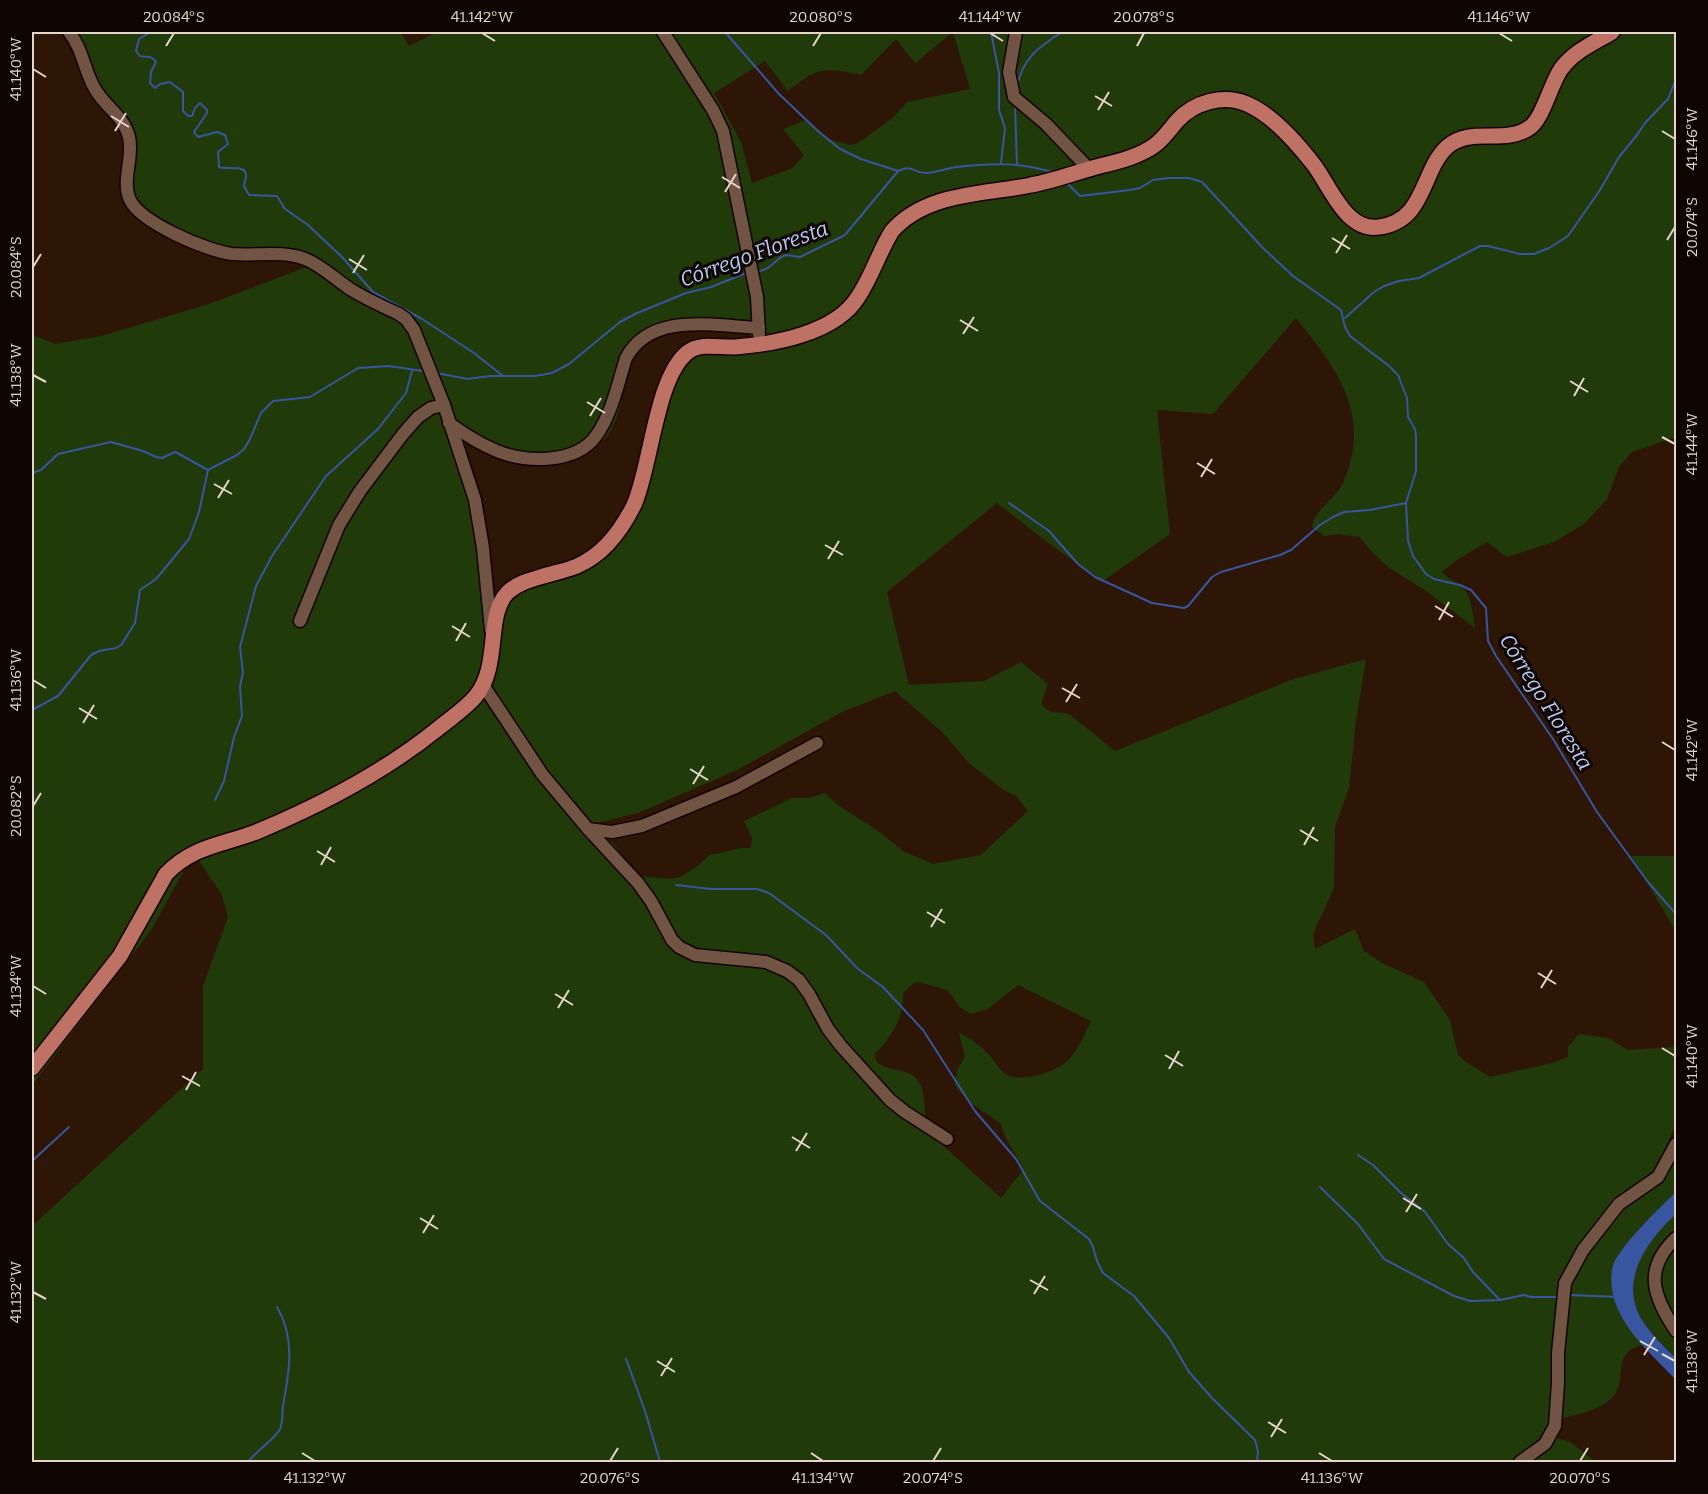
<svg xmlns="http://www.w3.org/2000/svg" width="1708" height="1494" font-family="Bitter,serif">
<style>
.green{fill:#203b09;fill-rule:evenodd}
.water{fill:#37569f}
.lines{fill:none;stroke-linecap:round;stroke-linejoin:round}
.stream{stroke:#37569f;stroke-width:2}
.minor-casing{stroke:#140200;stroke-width:15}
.major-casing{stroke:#140200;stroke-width:18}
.minor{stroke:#715443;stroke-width:12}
.major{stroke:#be7165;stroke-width:15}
.ticks{fill:none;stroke:#e5d4ca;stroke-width:2}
.labels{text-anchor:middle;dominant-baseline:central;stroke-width:6;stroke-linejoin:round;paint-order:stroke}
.water-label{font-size:21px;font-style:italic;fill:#b7cbf4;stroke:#0e0502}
.neatline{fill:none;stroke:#e5d4ca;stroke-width:2}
.ticks-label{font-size:15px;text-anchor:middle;fill:#e5d4ca}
</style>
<rect width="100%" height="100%" fill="#2d1606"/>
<g class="green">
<path d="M 65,32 L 401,32 L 409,46 L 437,32 L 1676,32 L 1676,437 L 1632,452 L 1619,467 L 1607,499 L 1584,524 L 1554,542 L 1507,557 L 1487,542 L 1457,560 L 1442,572 C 1448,579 1458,583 1465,590 C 1472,599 1473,617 1475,628 L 1429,593 L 1388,567 L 1370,550 L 1360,537 L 1339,534 L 1324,536 L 1312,527 C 1315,508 1336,499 1343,483 C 1373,415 1337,369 1296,318 L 1213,414 L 1157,410 L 1170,534 L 1103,581 L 1051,545 L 997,503 L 887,592 L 909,685 L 984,681 L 1021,662 L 1048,684 L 1041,704 C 1053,717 1055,710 1068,714 C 1073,716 1107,745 1115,751 L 1291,680 L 1366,659 L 1356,721 L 1349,788 L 1335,827 L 1334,888 L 1313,934 L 1315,949 L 1355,929 L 1364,951 L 1382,963 L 1424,982 L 1450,1020 L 1458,1055 L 1466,1062 L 1490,1077 L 1552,1063 L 1568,1057 L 1568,1047 L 1579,1034 L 1608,1038 L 1628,1050 L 1676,1047 L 1676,1124 L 1667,1144 L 1676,1166 L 1676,1192 L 1642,1225 L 1621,1251 L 1612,1269 L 1615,1301 L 1644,1345 C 1611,1351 1627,1377 1615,1394 C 1602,1411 1578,1414 1559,1419 L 1554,1437 L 1570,1442 L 1596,1462 L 32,1462 L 32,1226 L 203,1069 L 203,986 L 228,917 L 222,895 L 196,856 L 191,860 L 179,879 L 152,929 L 32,1085 L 32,335 L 55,344 L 101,336 L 209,304 L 309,266 L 298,257 L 195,244 L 125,198 L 128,140 ZM 953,32 L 970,89 L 907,102 L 893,118 L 858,143 L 849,145 L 831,140 L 806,120 L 783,129 L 804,155 L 793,168 L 752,183 L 741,142 L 714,93 L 765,61 L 788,91 C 818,67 824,67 861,75 L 896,39 L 915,63 ZM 681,326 L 750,329 L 750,339 L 704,339 L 694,342 L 653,419 L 624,521 L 586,560 L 510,586 L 491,611 L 465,440 C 491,446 543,463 568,461 C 575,460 583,455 589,451 C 632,426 614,382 641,347 C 651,334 666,331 681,326 ZM 895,691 L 943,733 L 969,763 L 1004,790 L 1016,796 L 1028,811 L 981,855 L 933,864 L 903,851 L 877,830 L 839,806 L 825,793 L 809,798 L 792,798 L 744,821 L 752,838 L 751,848 L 741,848 L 710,855 L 696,867 L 680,877 L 669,879 L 638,876 L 615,845 L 594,826 L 593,824 L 638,813 L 737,770 L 842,712 ZM 920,982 L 949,991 L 959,1007 L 971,1014 L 988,1009 L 1018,985 L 1091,1021 C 1084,1035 1077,1054 1064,1064 C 1051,1073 1017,1084 1004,1073 C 999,1069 996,1063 992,1058 C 986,1050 968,1036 959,1033 L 965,1057 L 957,1070 L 955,1085 L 967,1100 L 1001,1124 C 1004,1141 1017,1153 1023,1170 L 1001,1198 L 925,1129 C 924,1112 928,1089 914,1076 C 907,1069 874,1071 875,1055 C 876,1051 881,1048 884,1044 C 896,1028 904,1014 903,993 L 914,983 Z"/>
<path d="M 1631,856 L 1676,856 L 1676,931 Z"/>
<path d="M 1676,1214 L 1676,1358 C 1665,1346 1651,1334 1642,1320 C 1618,1280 1648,1240 1676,1214 Z"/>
</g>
<path class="water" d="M 1676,1192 L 1676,1214 C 1648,1240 1618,1280 1642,1320 C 1651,1334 1664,1347 1676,1358 L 1676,1380 C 1648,1350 1605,1316 1612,1269 C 1615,1250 1661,1206 1676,1192 Z"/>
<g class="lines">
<g class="stream">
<path d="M 151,32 L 139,39 L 136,51 L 140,56 C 148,58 150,54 156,62 L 151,72 L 150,83 L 155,88 L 160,84 L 170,82 L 183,92 L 183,111 L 188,116 L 192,116 L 195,108 L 200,103 L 207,110 L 207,113 L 194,132 L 198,137 L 217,132 L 225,135 L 228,144 L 218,152 L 219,167 C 226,170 247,164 246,176 C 246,179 244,183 244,186 L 249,195 L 277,196 L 285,209 L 308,225 L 342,257 L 373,292 L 422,319 L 474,353 L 503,376"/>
<path d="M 725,32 L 779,94 L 819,132 L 840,149 L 861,159 L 898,171"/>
<path d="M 991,32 L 999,73 L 999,110 L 1005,128 L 1001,163"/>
<path d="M 1017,88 C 1021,59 1040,46 1062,32"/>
<path d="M 1015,105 L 1017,164"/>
<path d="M 1066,182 L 1080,196 L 1130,190 L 1140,188 L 1153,180 L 1168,178 L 1189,178 L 1202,182 L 1263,248 L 1293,276 L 1341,310 L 1345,327 L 1350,336 L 1389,366 L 1398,375 L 1407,398 L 1408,417 L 1415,429 L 1416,437 L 1416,471 L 1406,503 L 1408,541 L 1413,556 L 1426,574 L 1434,579 L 1460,585 L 1471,590 L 1486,608 L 1488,641 L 1496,656 L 1553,739 L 1597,812 L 1648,882 L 1676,914"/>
<path d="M 755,273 L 768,268 L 781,257 L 786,255 L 800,257 L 845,235 L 898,171 C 912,164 912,172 925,173 C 935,173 947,168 957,167 C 991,163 1022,162 1055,173"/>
<path d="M 1345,318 L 1374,292 L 1384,286 L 1399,281 L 1419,278 L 1480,246 L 1488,246 L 1520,254 L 1534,254 L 1549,248 L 1568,236 L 1600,190 L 1619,157 L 1637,135 L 1645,123 L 1668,99 L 1676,79"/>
<path d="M 436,373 L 468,379 L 490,376 L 535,376 L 552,373 L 569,364 L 620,322 L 635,314 L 686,293 L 711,287 L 746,273"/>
<path d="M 208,470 L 237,455 L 244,449 L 249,441 L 261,413 L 273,401 L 310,397 L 358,368 L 388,366 L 423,371"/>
<path d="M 32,473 L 41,470 L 58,454 L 111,442 L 143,451 L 156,457 L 162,458 L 175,452 L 179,454 L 208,470"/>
<path d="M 1009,503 L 1049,531 L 1078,564 L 1095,577 L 1152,603 L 1184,608 L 1188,606 L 1212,577 L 1221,572 L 1280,555 L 1291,550 L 1320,525 L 1333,517 L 1344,512 L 1370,510 L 1406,503"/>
<path d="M 32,710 L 58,696 L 91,655 L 99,651 L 116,648 L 121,645 L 135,623 L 140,590 L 156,579 L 189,539 L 199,512 L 208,470"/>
<path d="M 215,800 L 224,781 L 234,737 L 242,716 L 240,686 L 243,673 L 240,647 L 256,586 L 272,556 L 326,476 L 378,429 L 406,393 L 412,371"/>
<path d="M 676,885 L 711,889 L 757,889 L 769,893 L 826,935 L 858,969 L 883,987 L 923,1030 L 975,1111 L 1016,1159 L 1040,1201 L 1089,1239 L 1093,1247 L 1097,1261 L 1103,1273 L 1134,1296 L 1169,1338 L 1189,1372 L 1212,1398 L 1255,1440 L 1258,1451 L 1257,1462"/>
<path d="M 1358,1155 L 1373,1165 L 1401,1193 L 1425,1212 L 1448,1244 L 1463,1257 L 1473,1272 L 1500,1300"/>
<path d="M 32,1161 L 69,1127"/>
<path d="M 1320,1187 L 1358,1224 L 1384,1259 L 1454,1296 L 1470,1301 L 1500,1300 L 1524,1295 L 1531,1297 L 1559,1297"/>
<path d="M 1570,1295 L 1618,1297"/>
<path d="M 626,1359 L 645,1411 L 660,1462"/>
<path d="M 248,1462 C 256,1451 274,1440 280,1429 C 283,1423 282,1414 283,1406 C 289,1373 296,1339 277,1307"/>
</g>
<defs>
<g id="minor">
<path d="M 69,32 C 83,49 84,71 95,89 C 105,107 124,116 129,137 C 134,157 121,181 130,200 C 141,223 207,251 232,254 C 255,256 283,250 305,259 C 321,265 335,279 350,289 C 366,299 382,306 399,314 L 406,319 L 414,330 L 444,405 L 475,500 L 483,548 L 491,630"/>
<path d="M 663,32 L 713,110 L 723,131 L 757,297 L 759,334"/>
<path d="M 1016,32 L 1009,72 L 1014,97 L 1046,124 L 1089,169"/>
<path d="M 449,423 C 464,434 480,444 497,451 C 526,463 576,464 596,436 C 612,414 618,383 626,358 C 651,311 716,326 759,328"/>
<path d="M 300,621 L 339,525 L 360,491 L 403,434 L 418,417 L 431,408 L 444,405"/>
<path d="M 483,685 L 542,774 L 588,829 L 638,883 L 651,901 L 672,940 L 679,947 L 695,955 L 766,962 L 787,971 L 799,980 L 809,994 L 828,1029 L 841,1046 L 890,1100 L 905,1112 L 947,1139"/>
<path d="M 588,829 L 612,832 L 642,826 L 736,787 L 817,743"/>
<path d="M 1676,1238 C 1642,1270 1654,1297 1676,1331"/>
<path d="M 1520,1462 L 1545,1444 L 1555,1426 L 1558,1383 L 1558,1353 L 1565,1283 L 1583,1250 L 1619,1204 L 1658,1177 L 1676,1144"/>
</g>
<path id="major" d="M 32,1068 L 120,956 L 166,874 C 195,844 226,845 261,830 C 325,803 386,771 440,727 C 451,718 466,708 476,696 C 501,665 485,615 508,592 C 519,582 534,579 547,575 C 557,572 568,570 577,566 C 603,555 622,529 634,505 C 651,467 656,376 688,352 C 701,342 720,348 735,347 C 775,344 836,333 858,297 C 872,276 879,252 892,231 C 927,192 983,195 1031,185 C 1053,181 1074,173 1096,167 C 1116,162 1139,157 1155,145 C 1164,138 1170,129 1177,121 C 1194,102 1223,94 1247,104 C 1273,115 1297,143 1314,165 C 1330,186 1346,232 1379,227 C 1426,221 1421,171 1447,147 C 1470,126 1504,145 1529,128 C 1543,119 1550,85 1561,69 C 1574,51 1594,43 1612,32"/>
</defs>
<use href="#minor" class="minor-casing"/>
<use href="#major" class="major-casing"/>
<use href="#minor" class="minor"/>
<use href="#major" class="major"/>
</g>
<path class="ticks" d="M 482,33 L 495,41M 990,33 L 1003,41M 1499,33 L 1512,41M 166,46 L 174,33M 813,46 L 821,33M 1137,46 L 1144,33M 33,69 L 46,77M 1095,96 L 1112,106M 1098,110 L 1109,92M 111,116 L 129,127M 115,131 L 126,113M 1662,131 L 1675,139M 722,177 L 740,188M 725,192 L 736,174M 1332,238 L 1350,249M 1667,240 L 1675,227M 1336,253 L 1347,235M 349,259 L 367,270M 33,267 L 41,254M 353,273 L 364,255M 960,320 L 978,331M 963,334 L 974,317M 33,375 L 46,382M 1570,381 L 1588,392M 1574,396 L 1584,378M 587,402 L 605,413M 590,416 L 601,398M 1662,437 L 1675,444M 1197,463 L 1215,474M 1201,477 L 1212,459M 214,484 L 232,494M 218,498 L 229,480M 825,545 L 843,555M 828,559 L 839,541M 1435,606 L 1453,617M 1439,620 L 1449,602M 452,626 L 470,637M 456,641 L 466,623M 33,680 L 46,688M 1062,688 L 1080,698M 1066,702 L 1077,684M 79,708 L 97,719M 83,723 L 94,705M 1662,742 L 1675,750M 690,769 L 708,780M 693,784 L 704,766M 33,806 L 41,793M 1300,830 L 1318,841M 1304,845 L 1314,827M 317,851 L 335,862M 321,865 L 331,847M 927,912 L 945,923M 931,927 L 942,909M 1538,973 L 1556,984M 33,986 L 46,994M 1541,988 L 1552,970M 555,994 L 573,1005M 558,1008 L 569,990M 1662,1048 L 1675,1056M 1165,1055 L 1183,1066M 1169,1069 L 1179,1051M 182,1076 L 200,1086M 186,1090 L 196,1072M 792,1137 L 810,1148M 796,1151 L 807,1133M 1403,1198 L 1421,1209M 1406,1212 L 1417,1194M 420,1218 L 438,1229M 423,1233 L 434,1215M 1030,1280 L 1048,1290M 33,1292 L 46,1299M 1034,1294 L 1045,1276M 1640,1341 L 1658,1351M 1662,1354 L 1675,1361M 1644,1355 L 1655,1337M 657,1361 L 675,1372M 661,1376 L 672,1358M 1268,1422 L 1286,1433M 1271,1437 L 1282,1419M 302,1453 L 315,1461M 811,1453 L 823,1461M 1319,1453 L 1332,1461M 610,1461 L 618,1448M 933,1461 L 941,1448M 1580,1461 L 1588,1448"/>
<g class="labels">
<g class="water-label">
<text transform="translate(754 254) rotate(-20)">Córrego Floresta</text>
<text transform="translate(1546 702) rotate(58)">Córrego Floresta</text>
</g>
</g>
<rect width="1708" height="1494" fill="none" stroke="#0e0502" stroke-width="66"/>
<rect x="33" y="33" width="1642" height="1428" class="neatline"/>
<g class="ticks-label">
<text x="174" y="22">20.084°S</text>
<text x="482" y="22">41.142°W</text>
<text x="821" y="22">20.080°S</text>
<text x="990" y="22">41.144°W</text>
<text x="1144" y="22">20.078°S</text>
<text x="1499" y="22">41.146°W</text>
<text transform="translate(16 69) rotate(-90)" y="5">41.140°W</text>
<text transform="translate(1692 139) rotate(-90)" y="5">41.146°W</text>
<text transform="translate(1692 227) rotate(-90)" y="5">20.074°S</text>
<text transform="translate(16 267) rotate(-90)" y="5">20.084°S</text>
<text transform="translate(16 375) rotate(-90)" y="5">41.138°W</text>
<text transform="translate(1692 444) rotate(-90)" y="5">41.144°W</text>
<text transform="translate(16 680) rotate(-90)" y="5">41.136°W</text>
<text transform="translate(1692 750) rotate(-90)" y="5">41.142°W</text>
<text transform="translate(16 806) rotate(-90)" y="5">20.082°S</text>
<text transform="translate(16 986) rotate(-90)" y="5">41.134°W</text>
<text transform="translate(1692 1056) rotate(-90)" y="5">41.140°W</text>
<text transform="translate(16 1292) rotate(-90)" y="5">41.132°W</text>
<text transform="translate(1692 1361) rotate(-90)" y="5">41.138°W</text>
<text x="315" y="1483">41.132°W</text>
<text x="610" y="1483">20.076°S</text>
<text x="823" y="1483">41.134°W</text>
<text x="933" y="1483">20.074°S</text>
<text x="1332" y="1483">41.136°W</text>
<text x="1580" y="1483">20.070°S</text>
</g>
</svg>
